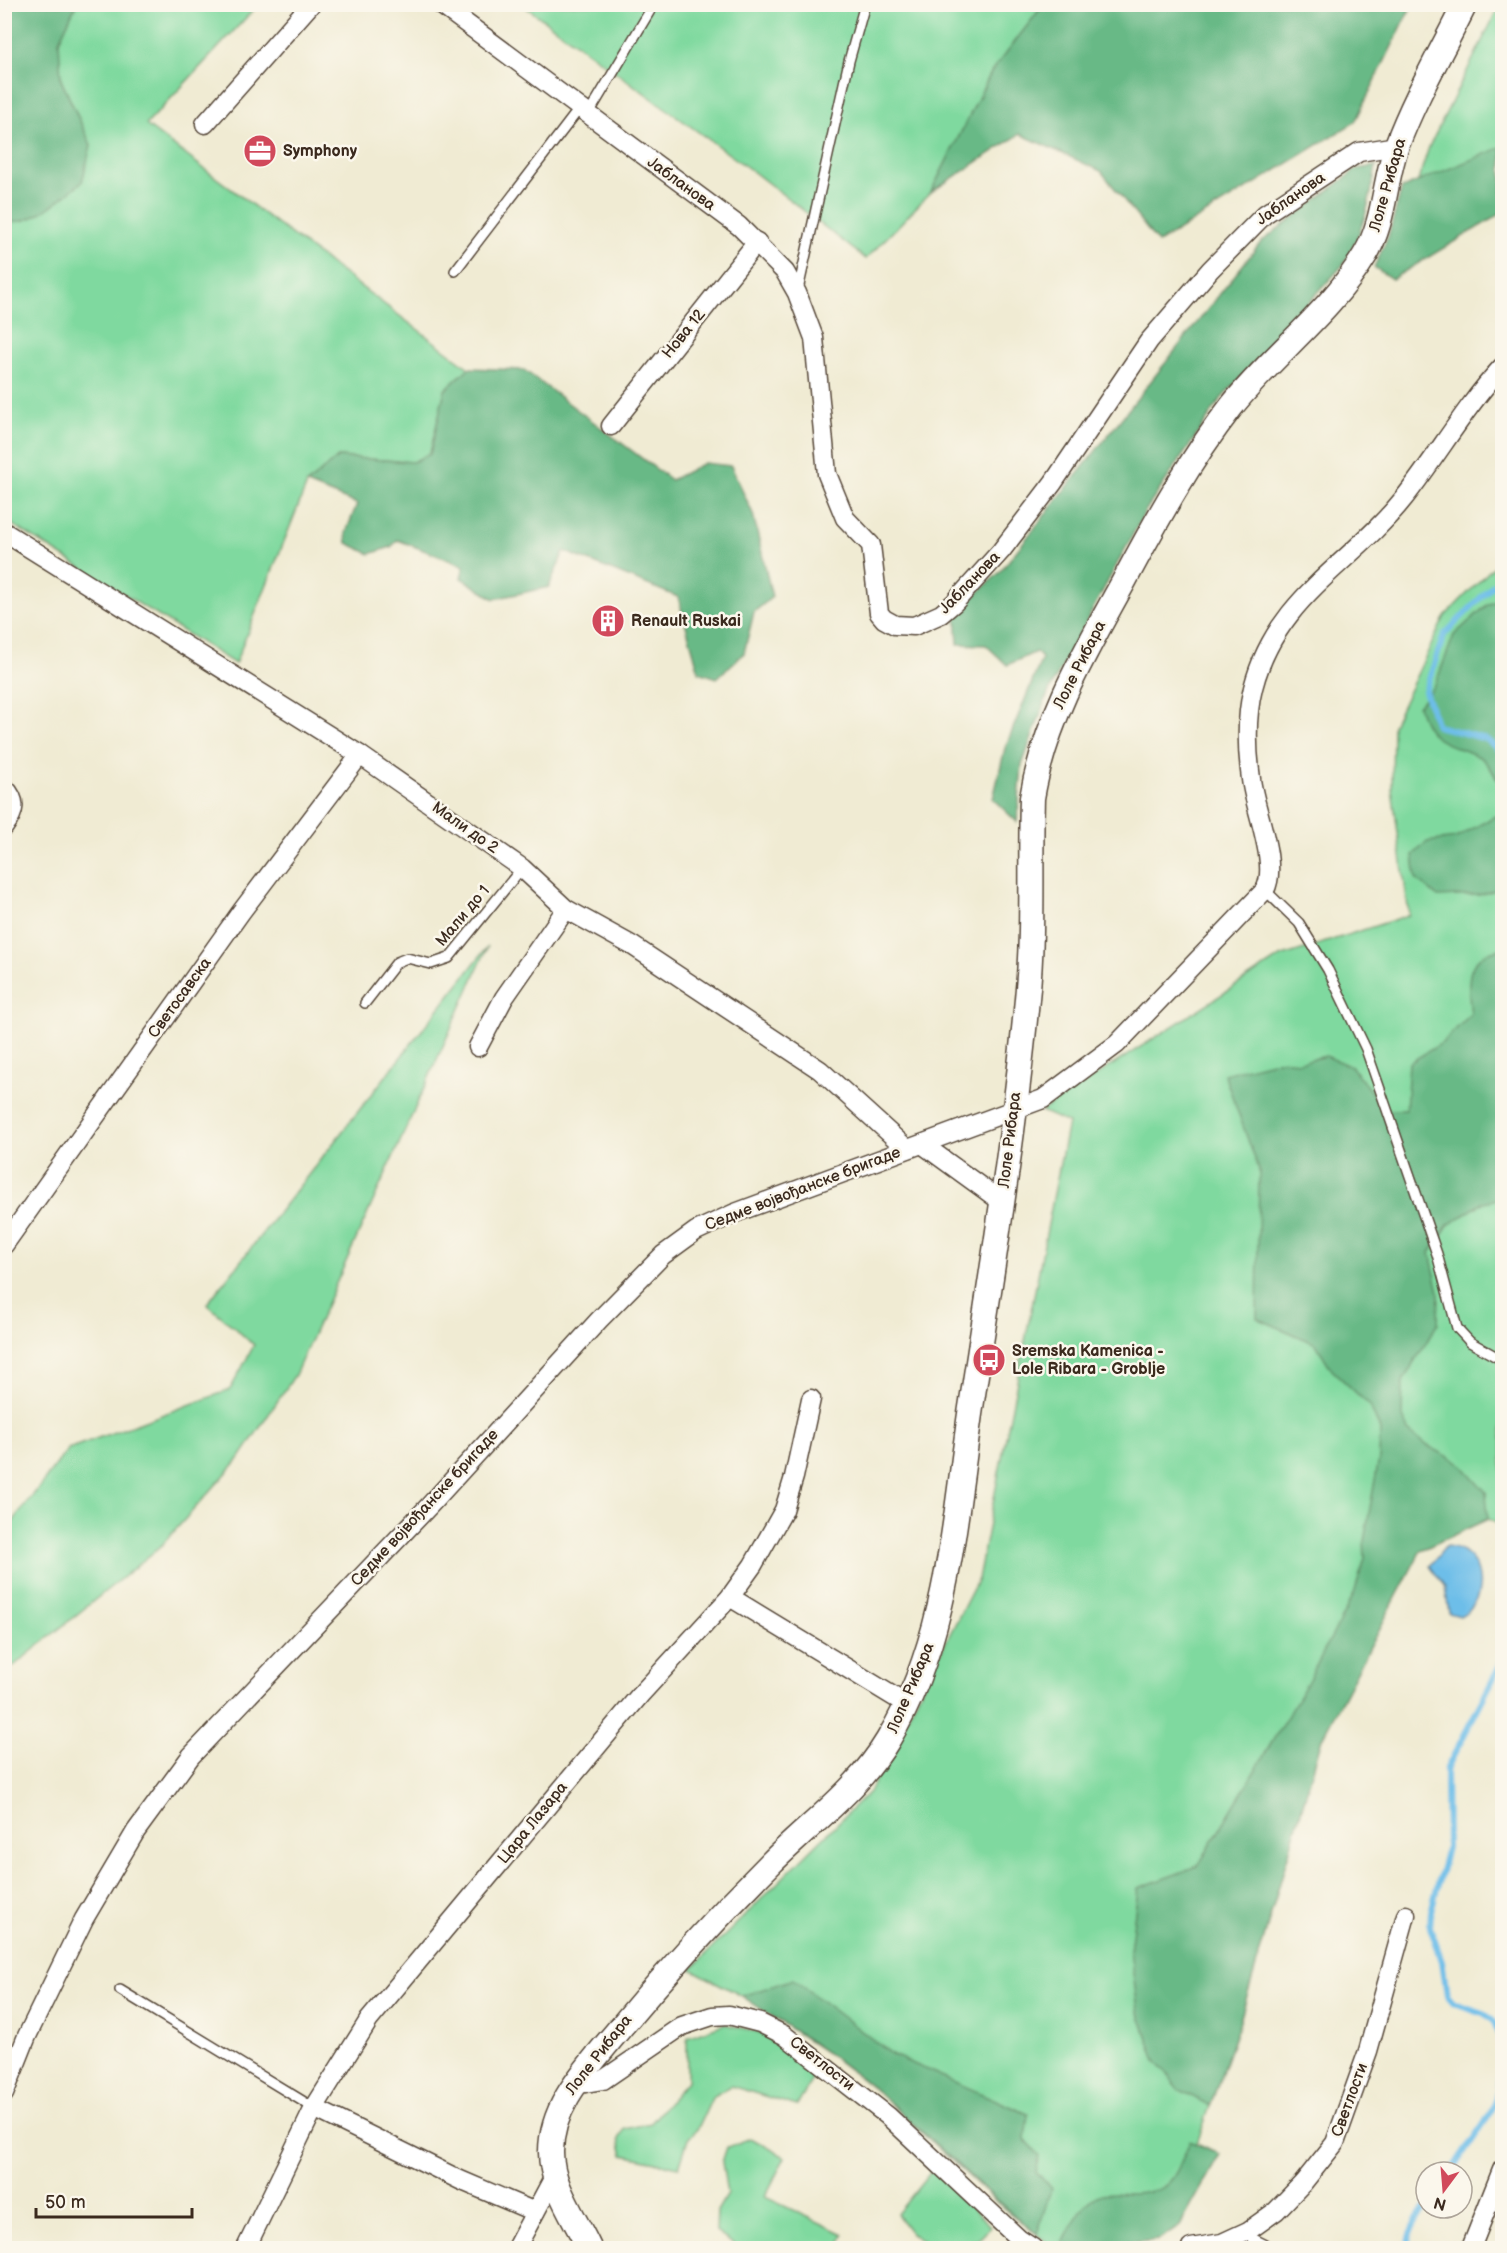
<svg xmlns="http://www.w3.org/2000/svg" width="1507" height="2253" font-family="'Balsamiq Sans',sans-serif">
<style>
.green{fill:#7fd99f;stroke:#5d825e;stroke-width:1.5}
.forest{fill:#67b986;stroke:#517252;stroke-width:1.5}
.water{fill:#6dbee9;stroke:#547484;stroke-width:1.5}
.lines{fill:none;stroke-linecap:round;stroke-linejoin:round}
.stream{stroke:#6dbee9;stroke-width:6}
.service-casing{stroke:#564739;stroke-width:12}
.minor-casing{stroke:#564739;stroke-width:21}
.tertiary-casing{stroke:#564739;stroke-width:27}
.service{stroke:#fff;stroke-width:9}
.minor{stroke:#fff;stroke-width:18}
.tertiary{stroke:#fff;stroke-width:24}
.labels{text-anchor:middle;dominant-baseline:central;stroke-width:5;stroke-linejoin:round;paint-order:stroke}
.poi-label{font-size:16px;font-weight:bold;fill:#3b2a1e;stroke:#fbf7ec;text-anchor:start}
.street-label{font-size:16px;fill:#3b2a1e;stroke:#fbf7ec}
</style>
<rect width="100%" height="100%" fill="#fbf7ec"/>
<filter id="ink" filterUnits="userSpaceOnUse"><feTurbulence type="fractalNoise" baseFrequency=".0167" numOctaves="2"/><feDisplacementMap in="SourceGraphic" scale="12" xChannelSelector="R" yChannelSelector="G"/><feConvolveMatrix kernelMatrix="1 2 1 2 8 2 1 2 1" color-interpolation-filters="sRGB"/></filter>
<filter id="wash" filterUnits="userSpaceOnUse"><feTurbulence type="fractalNoise" baseFrequency=".008" numOctaves="4" result="noise"/><feDisplacementMap in="SourceGraphic" scale="24" xChannelSelector="R" yChannelSelector="G"/><feGaussianBlur stdDeviation="1.35" result="paint"/><feColorMatrix in="noise" values="0 0 0 0 0 0 0 0 0 0 0 0 0 0 0 0 0 1.4 0 .05"/><feComposite in="paint" operator="in"/></filter>
<g filter="url(#wash)">
<rect width="100%" height="100%" fill="#f0ebd3"/>
<g class="green">
<path d="M 76,5 L 258,5 L 146,125 L 469,368 L 445,390 L 430,453 L 413,462 L 338,457 L 307,484 L 235,664 L 5,520 L 4,220 L 12,223 L 91,145 L 61,80 L 58,43 Z"/>
<path d="M 523,5 L 1044,5 L 992,71 L 931,192 L 866,259 L 755,173 Z"/>
<path d="M 1500,5 L 1502,5 L 1502,167 L 1418,181 L 1429,147 Z"/>
<path d="M 1502,558 L 1502,1526 L 1488,1519 L 1421,1550 L 1322,1738 L 1239,2024 L 1197,2143 L 1220,2154 L 1180,2226 L 1159,2240 L 1080,2247 L 1048,2243 L 1002,2207 L 873,2088 L 831,2056 L 742,1996 L 691,1969 L 869,1792 L 978,1579 L 1068,1123 L 1041,1111 L 1280,957 L 1409,915 L 1392,789 L 1393,725 L 1445,616 Z"/>
<path d="M 488,946 L 295,1375 L 239,1459 L 161,1546 L 5,1673 L 5,1532 L 68,1449 L 230,1390 L 254,1345 L 207,1304 Z"/>
<path d="M 724,2024 L 763,2033 L 816,2072 L 797,2106 L 731,2086 L 713,2096 L 698,2128 L 688,2139 L 679,2167 L 623,2155 L 619,2139 L 625,2129 L 651,2123 L 687,2081 L 687,2037 Z"/>
<path d="M 751,2138 L 785,2157 L 765,2197 L 844,2234 L 839,2248 L 739,2248 L 716,2232 L 717,2211 L 727,2194 L 722,2162 L 727,2147 Z"/>
<path d="M 933,2169 L 991,2227 L 978,2240 L 933,2248 L 911,2233 L 897,2214 Z"/>
</g>
<g class="forest">
<path d="M 5,4 L 76,5 L 59,41 L 61,80 L 91,145 L 82,182 C 63,196 30,230 4,220 Z"/>
<path d="M 1044,4 L 1412,4 L 1412,5 L 1355,122 L 1158,243 L 1101,171 L 1020,134 L 931,192 L 992,71 Z"/>
<path d="M 1502,147 L 1502,213 L 1392,279 L 1374,267 L 1388,237 L 1402,188 Z"/>
<path d="M 1376,166 C 1370,202 1363,233 1343,265 L 1221,399 L 1146,510 L 1048,693 L 1022,765 L 1017,822 L 993,799 L 1005,748 L 1042,658 L 1036,652 L 1007,665 L 986,645 L 958,644 L 956,613 L 999,573 L 1261,242 L 1357,169 Z"/>
<path d="M 469,368 L 524,370 L 671,480 L 704,463 L 731,466 L 753,514 L 772,597 L 754,612 L 744,653 L 717,678 L 699,672 L 678,597 L 564,551 L 549,587 L 494,599 L 461,578 L 464,566 L 398,540 L 391,547 L 370,554 L 347,543 L 346,532 L 357,504 L 307,484 L 338,457 L 413,462 L 430,454 L 445,390 Z"/>
<path d="M 1502,598 L 1502,888 L 1480,895 L 1438,897 L 1416,879 L 1413,855 L 1427,842 L 1456,838 L 1499,814 L 1501,785 C 1496,777 1489,763 1481,758 C 1451,741 1430,749 1418,706 L 1435,685 L 1454,635 L 1487,605 Z"/>
<path d="M 1502,949 L 1502,1198 L 1484,1202 L 1448,1225 L 1430,1253 L 1439,1292 L 1438,1323 L 1403,1381 L 1402,1414 L 1408,1431 L 1426,1445 L 1459,1462 L 1486,1492 L 1488,1519 L 1421,1550 L 1322,1738 L 1239,2024 L 1210,2106 L 1180,2090 L 1156,2061 L 1138,2010 L 1130,1951 L 1138,1888 L 1198,1866 L 1306,1685 L 1354,1594 L 1365,1558 L 1364,1541 L 1379,1458 L 1380,1430 L 1370,1406 L 1332,1370 L 1316,1344 L 1257,1318 L 1259,1170 L 1224,1074 L 1280,1060 L 1299,1062 L 1326,1056 L 1352,1067 L 1385,1110 L 1406,1110 L 1409,1063 L 1442,1043 L 1471,1014 C 1467,984 1464,953 1502,949 Z"/>
<path d="M 793,1979 L 893,2055 L 1028,2114 L 1025,2139 L 1040,2156 L 1036,2171 L 1051,2189 L 1037,2234 C 980,2189 929,2135 873,2088 C 832,2054 786,2026 742,1996 Z"/>
<path d="M 1190,2141 L 1220,2154 L 1180,2226 L 1159,2240 L 1080,2247 L 1062,2245 C 1071,2228 1082,2200 1102,2194 C 1110,2192 1122,2194 1130,2194 C 1174,2193 1174,2177 1190,2141 Z"/>
</g>
<path class="water" d="M 1446,1546 C 1484,1548 1491,1601 1460,1616 L 1449,1613 L 1445,1587 L 1430,1566 Z"/>
<g class="lines">
<g class="stream">
<path d="M 1502,584 L 1493,585 L 1444,635 L 1425,691 L 1437,726 L 1486,739 L 1502,753"/>
<path d="M 1502,1662 L 1446,1770 L 1447,1847 L 1431,1912 L 1430,1927 L 1442,1961 L 1447,1995 L 1454,2003 L 1484,2013 L 1494,2022 L 1502,2040"/>
<path d="M 1451,2172 L 1490,2114 L 1497,2097 L 1502,2054"/>
<path d="M 1410,2248 C 1406,2233 1417,2219 1426,2207"/>
</g>
</g>
</g>
<g filter="url(#ink)">
<g class="lines">
<defs>
<g id="service">
<path d="M 588,115 L 654,4"/>
<path d="M 455,271 L 579,109"/>
<path d="M 798,290 L 849,61 L 865,4"/>
<path d="M 1265,890 L 1299,923 L 1328,970 L 1366,1049 L 1437,1254 L 1457,1328 L 1470,1342 L 1502,1360"/>
<path d="M 365,1003 L 397,962 L 407,958 L 431,964 L 449,958 L 522,868"/>
<path d="M 120,1990 L 314,2108"/>
<path d="M 1242,2233 L 1272,2248"/>
</g>
<g id="minor">
<path d="M 440,4 L 739,226 L 785,272 L 797,293 L 814,338 L 827,474 L 845,518 L 871,545 L 879,613 L 884,619 L 895,625 L 914,626 L 941,614 L 954,603 L 1001,551 L 1053,483 L 1149,341 L 1210,270 L 1265,214 L 1359,152 L 1397,146"/>
<path d="M 205,124 L 311,4"/>
<path d="M 611,426 L 757,242"/>
<path d="M 4,532 L 360,755 L 522,868 L 566,909 L 633,946 L 820,1070 L 907,1149"/>
<path d="M 4,787 C 18,801 15,812 4,827"/>
<path d="M 478,1047 L 504,998 L 566,909"/>
<path d="M 922,1144 L 1002,1202"/>
<path d="M 4,1245 L 241,912 L 360,755"/>
<path d="M 730,1597 L 906,1704"/>
<path d="M 574,2085 L 603,2080 L 682,2026 L 712,2016 L 729,2015 L 760,2023 L 784,2035 L 888,2116 L 1019,2239 L 1033,2248"/>
<path d="M 4,2094 L 27,2036 L 84,1919 L 136,1831 L 191,1756 L 429,1506 L 599,1320 L 663,1255 L 696,1231 L 735,1213 L 1043,1099 L 1117,1044 L 1265,890 C 1279,864 1254,808 1251,779 C 1247,750 1246,716 1253,688 C 1276,597 1350,566 1404,498 C 1438,455 1465,407 1502,367"/>
<path d="M 314,2108 L 460,2180 L 535,2212"/>
<path d="M 246,2248 L 314,2108 L 369,2020 L 640,1695 L 730,1597 L 753,1565 L 784,1510 L 794,1477 L 811,1399"/>
<path d="M 516,2248 L 555,2175"/>
<path d="M 1191,2248 L 1222,2243 L 1248,2231 L 1276,2211 L 1303,2183 L 1335,2143 L 1368,2051 L 1406,1915"/>
<path d="M 1471,2248 L 1502,2170"/>
</g>
<path id="tertiary" d="M 589,2248 C 575,2218 551,2186 551,2152 C 551,2107 583,2073 610,2040 C 661,1978 715,1919 772,1862 C 812,1822 859,1789 888,1740 C 947,1642 954,1524 970,1414 C 991,1277 1014,1138 1027,999 C 1034,933 1030,865 1032,798 C 1045,720 1085,652 1123,583 C 1155,523 1189,461 1231,407 C 1272,355 1330,313 1365,255 C 1385,222 1384,181 1397,145 C 1415,97 1442,51 1465,4"/>
</defs>
<use href="#service" class="service-casing"/>
<use href="#minor" class="minor-casing"/>
<use href="#tertiary" class="tertiary-casing"/>
<use href="#service" class="service"/>
<use href="#minor" class="minor"/>
<use href="#tertiary" class="tertiary"/>
</g>
</g>
<defs>
<symbol id="office-disc" viewBox="-11 -11 22 22"><circle r="9.5" fill="#d1495b" stroke="#fbf7ec"/><path d="M-6-3h4V-5.5h4V-3h4V5H-6ZM-1-4.5V-3h2v-1.5ZM-6 0V1H6V0Z" fill="#fff"/></symbol>
<symbol id="building-disc" viewBox="-11 -11 22 22"><circle r="9.5" fill="#d1495b" stroke="#fbf7ec"/><path d="M-4-6H4V6H1V3H-1V6H-4ZM-2.5-4.3h1.7v1.8h-1.7ZM.8-4.3h1.7v1.8H.8ZM-2.5-1h1.7V.8h-1.7ZM.8-1h1.7V.8H.8Z" fill="#fff"/></symbol>
<symbol id="bus-disc" viewBox="-11 -11 22 22"><circle r="9.5" fill="#d1495b" stroke="#fbf7ec"/><path d="M-5-6H5V4H4V6H2V4H-2V6H-4V4H-5ZM-3.5-4V0h7V-4ZM-3.5 1.2v1.5H-2V1.2ZM2 1.2v1.5H3.5V1.2Z" fill="#fff"/></symbol>
</defs>
<g fill-rule="evenodd">
<use href="#office-disc" x="241" y="132" width="38" height="38"/>
<use href="#building-disc" x="589" y="602" width="38" height="38"/>
<use href="#bus-disc" x="970" y="1341" width="38" height="38"/>
</g>
<g class="labels">
<g class="poi-label">
<text x="283" y="151">Symphony</text>
<text x="631" y="621">Renault Ruskai</text>
<text x="1012" y="1351">Sremska Kamenica -<tspan x="1012" dy="18">Lole Ribara - Groblje</tspan></text>
</g>
<g class="street-label">
<text transform="translate(681 184) rotate(36)">Јабланова</text>
<text transform="translate(1388 185) rotate(-74)">Лоле Рибара</text>
<text transform="translate(1291 199) rotate(-35)">Јабланова</text>
<text transform="translate(684 334) rotate(-51)">Нова 12</text>
<text transform="translate(970 583) rotate(-46)">Јабланова</text>
<text transform="translate(1080 665) rotate(-63)">Лоле Рибара</text>
<text transform="translate(465 828) rotate(35)">Мали до 2</text>
<text transform="translate(463 916) rotate(-50)">Мали до 1</text>
<text transform="translate(180 998) rotate(-54)">Светосавска</text>
<text transform="translate(1010 1140) rotate(-83)">Лоле Рибара</text>
<text transform="translate(803 1189) rotate(-21)">Седме војвођанске бригаде</text>
<text transform="translate(425 1508) rotate(-47)">Седме војвођанске бригаде</text>
<text transform="translate(911 1688) rotate(-67)">Лоле Рибара</text>
<text transform="translate(533 1823) rotate(-51)">Цара Лазара</text>
<text transform="translate(599 2055) rotate(-52)">Лоле Рибара</text>
<text transform="translate(822 2064) rotate(38)">Светлости</text>
<text transform="translate(1350 2100) rotate(-70)">Светлости</text>
</g>
</g>
<rect width="1507" height="2253" fill="none" stroke="#fbf7ec" stroke-width="24"/>
<g transform="translate(1444 2190) rotate(196)"><circle r="28" fill="#fbf7ec" stroke="#aea59a" stroke-width="1.5"/>
<path d="M0-4.5L10 22L0 15L-10 22Z" fill="#d1495b"/>
<text y="-9" font-size="16" font-weight="bold" text-anchor="middle" fill="#3b2a1e">N</text>
</g>
<path d="M36 2208v9h156v-9" fill="none" stroke="#3b2a1e" stroke-width="3"/>
<text x="45" y="2208" font-size="18" fill="#3b2a1e" stroke="#fbf7ec" stroke-width="4.5" paint-order="stroke">50 m</text>
</svg>
